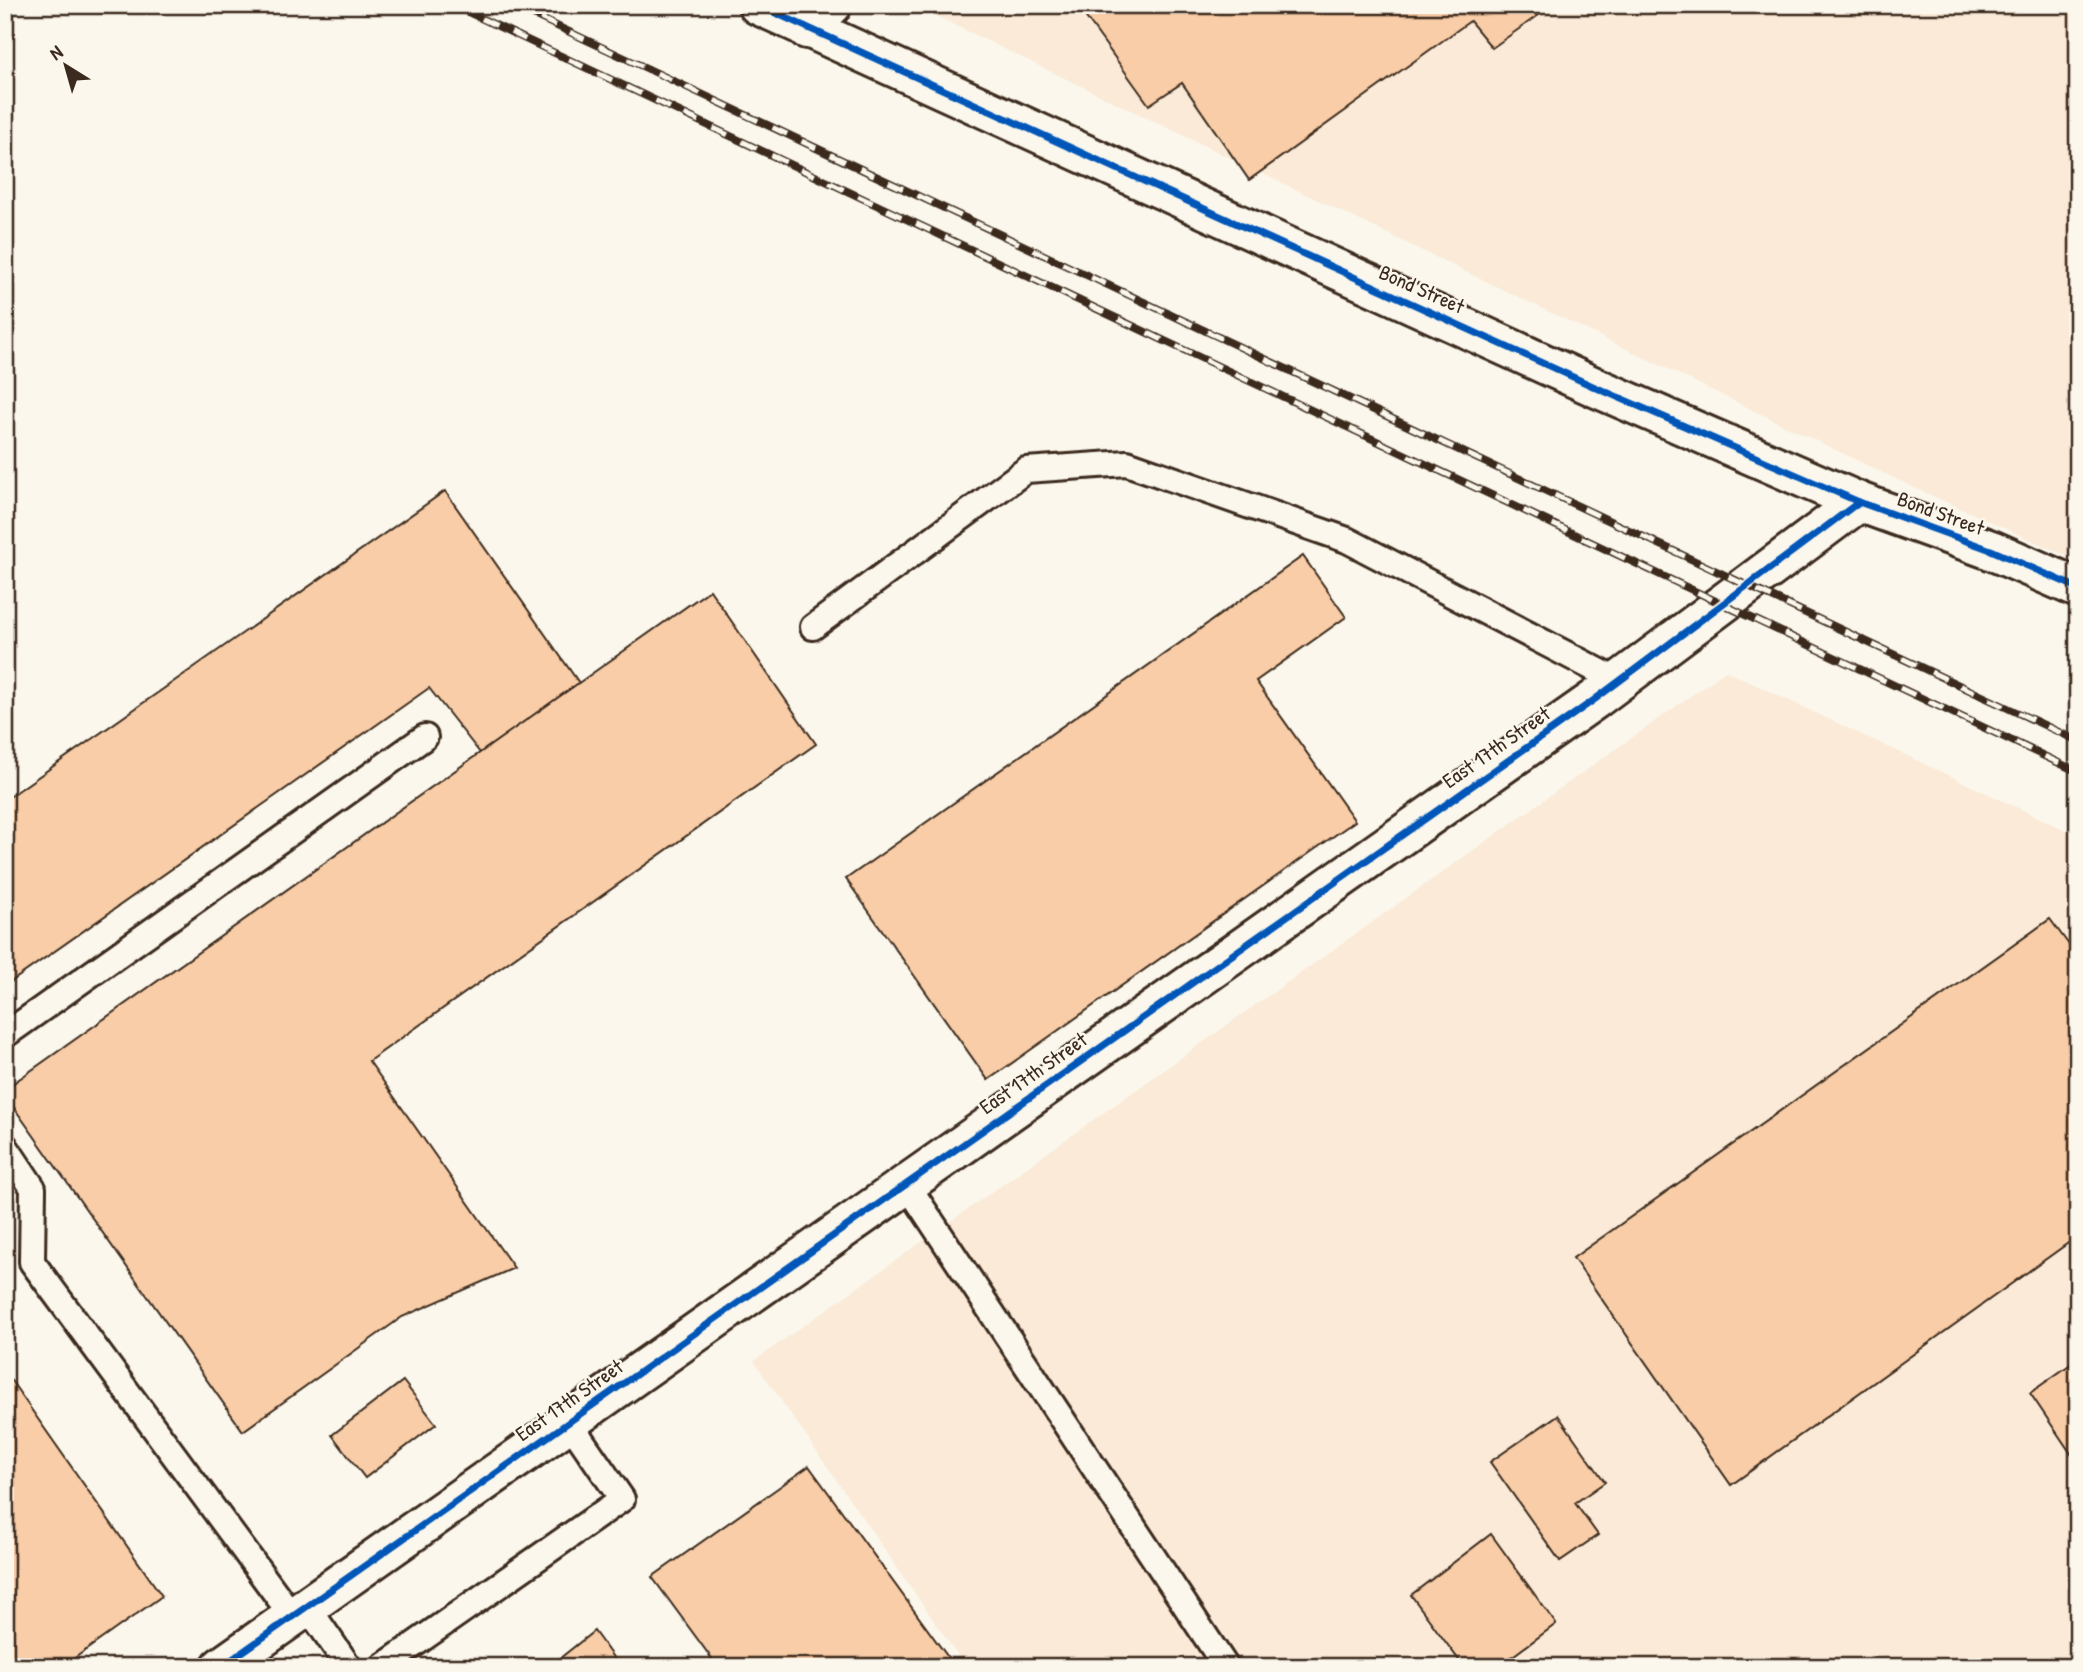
<svg xmlns="http://www.w3.org/2000/svg" width="2083" height="1672" font-family="'Patrick Hand',sans-serif">
<style>
.built{fill:#faead7}
.building{fill:#f8cda7;stroke:#3b2a1e;stroke-width:2}
.lines{fill:none;stroke-linecap:round;stroke-linejoin:round}
.lane-casing{stroke:#3b2a1e;stroke-width:30}
.street-casing{stroke:#3b2a1e;stroke-width:44}
.secondary-casing{stroke:#3b2a1e;stroke-width:44}
.lane{stroke:#fbf7ec;stroke-width:24}
.street{stroke:#fbf7ec;stroke-width:38}
.secondary{stroke:#fbf7ec;stroke-width:38}
.rail-casing{stroke:#3b2a1e;stroke-width:8}
.rail{stroke:#fbf7ec;stroke-width:5;stroke-dasharray:16;stroke-linecap:butt}
.cycleway-casing{stroke:#fbf7ec;stroke-width:11}
.cycleway{stroke:#0057b8;stroke-width:7}
.labels{text-anchor:middle;dominant-baseline:central;stroke-width:5;stroke-linejoin:round;paint-order:stroke}
.street-label{font-size:21px;fill:#3b2a1e;stroke:#fbf7ec}
</style>
<rect width="100%" height="100%" fill="#fbf7ec"/>
<filter id="ink" filterUnits="userSpaceOnUse"><feTurbulence type="fractalNoise" baseFrequency=".0143" numOctaves="2"/><feDisplacementMap in="SourceGraphic" scale="14" xChannelSelector="R" yChannelSelector="G"/><feConvolveMatrix kernelMatrix="1 2 1 2 8 2 1 2 1" color-interpolation-filters="sRGB"/></filter>
<g filter="url(#ink)">
<g class="built">
<path d="M 913,5 L 2078,5 L 2078,561 L 1902,482 Z"/>
<path d="M 1726,671 L 2078,836 L 2078,1667 L 966,1667 L 754,1361 Z"/>
</g>
<g class="building">
<path d="M 1077,5 L 1553,5 L 1492,48 L 1470,21 L 1249,180 L 1182,83 L 1149,105 Z"/>
<path d="M 445,491 L 579,683 L 480,753 L 429,688 L 5,986 L 5,800 Z"/>
<path d="M 1303,556 L 1346,617 L 1256,681 L 1355,821 L 988,1080 L 846,879 Z"/>
<path d="M 710,590 L 816,744 L 369,1061 L 514,1268 L 402,1317 L 243,1431 L 5,1095 L 5,1089 Z"/>
<path d="M 2050,919 L 2078,957 L 2078,1236 L 1731,1485 L 1573,1258 Z"/>
<path d="M 2078,1359 L 2078,1464 L 2030,1393 Z"/>
<path d="M 5,1372 L 162,1596 L 62,1667 L 5,1667 Z"/>
<path d="M 403,1381 L 436,1424 L 365,1478 L 332,1435 Z"/>
<path d="M 1558,1415 L 1605,1482 L 1575,1503 L 1598,1535 L 1560,1561 L 1490,1462 Z"/>
<path d="M 809,1466 L 955,1667 L 718,1667 L 652,1577 Z"/>
<path d="M 1491,1534 L 1556,1624 L 1498,1667 L 1464,1667 L 1411,1595 Z"/>
<path d="M 594,1631 L 620,1667 L 549,1667 Z"/>
</g>
<g class="lines">
<defs>
<g id="lane">
<path d="M 813,627 L 1026,470 L 1127,463 L 1347,540 L 1620,682"/>
<path d="M 5,1035 L 425,737"/>
<path d="M 5,1146 L 33,1188 L 32,1262 L 293,1617"/>
<path d="M 906,1183 L 1226,1667"/>
<path d="M 307,1606 L 349,1667"/>
<path d="M 382,1667 L 622,1499 L 569,1422"/>
</g>
<path id="street" d="M 807,29 L 832,5"/>
<g id="secondary">
<path d="M 758,5 L 1597,388 L 1859,502 L 1991,550 L 2078,588"/>
<path d="M 221,1667 L 1594,700 L 1859,502"/>
</g>
</defs>
<use href="#lane" class="lane-casing"/>
<use href="#street" class="street-casing"/>
<use href="#secondary" class="secondary-casing"/>
<use href="#lane" class="lane"/>
<use href="#street" class="street"/>
<use href="#secondary" class="secondary"/>
<defs>
<g id="rail">
<path d="M 453,5 L 2078,772"/>
<path d="M 512,5 L 2078,741"/>
</g>
</defs>
<use href="#rail" class="rail-casing"/>
<use href="#rail" class="rail"/>
<defs>
<g id="cycleway">
<path d="M 758,5 L 1597,388 L 1859,502 L 1991,550 L 2078,588"/>
<path d="M 221,1667 L 1594,700 L 1859,502"/>
</g>
</defs>
<use href="#cycleway" class="cycleway-casing"/>
<use href="#cycleway" class="cycleway"/>
</g>
</g>
<g class="labels">
<g class="street-label">
<text transform="translate(1422 289) rotate(24)">Bond Street</text>
<text transform="translate(1941 513) rotate(20)">Bond Street</text>
<text transform="translate(1496 747) rotate(-35)">East 17th Street</text>
<text transform="translate(1033 1073) rotate(-35)">East 17th Street</text>
<text transform="translate(569 1400) rotate(-35)">East 17th Street</text>
</g>
</g>
<rect width="2083" height="1672" fill="none" stroke="#fbf7ec" stroke-width="28"/>
<rect x="14" y="14" width="2055" height="1644" fill="none" stroke="#3b2a1e" stroke-width="2.5" filter="url(#ink)"/>
<g transform="translate(66 66) rotate(323)" stroke="#fbf7ec" stroke-width="5" paint-order="stroke">
<path d="M0-5L12 26L0 18L-12 26Z" fill="#3b2a1e"/>
<text y="-10" font-size="19" font-weight="bold" text-anchor="middle" fill="#3b2a1e">N</text>
</g>
</svg>
